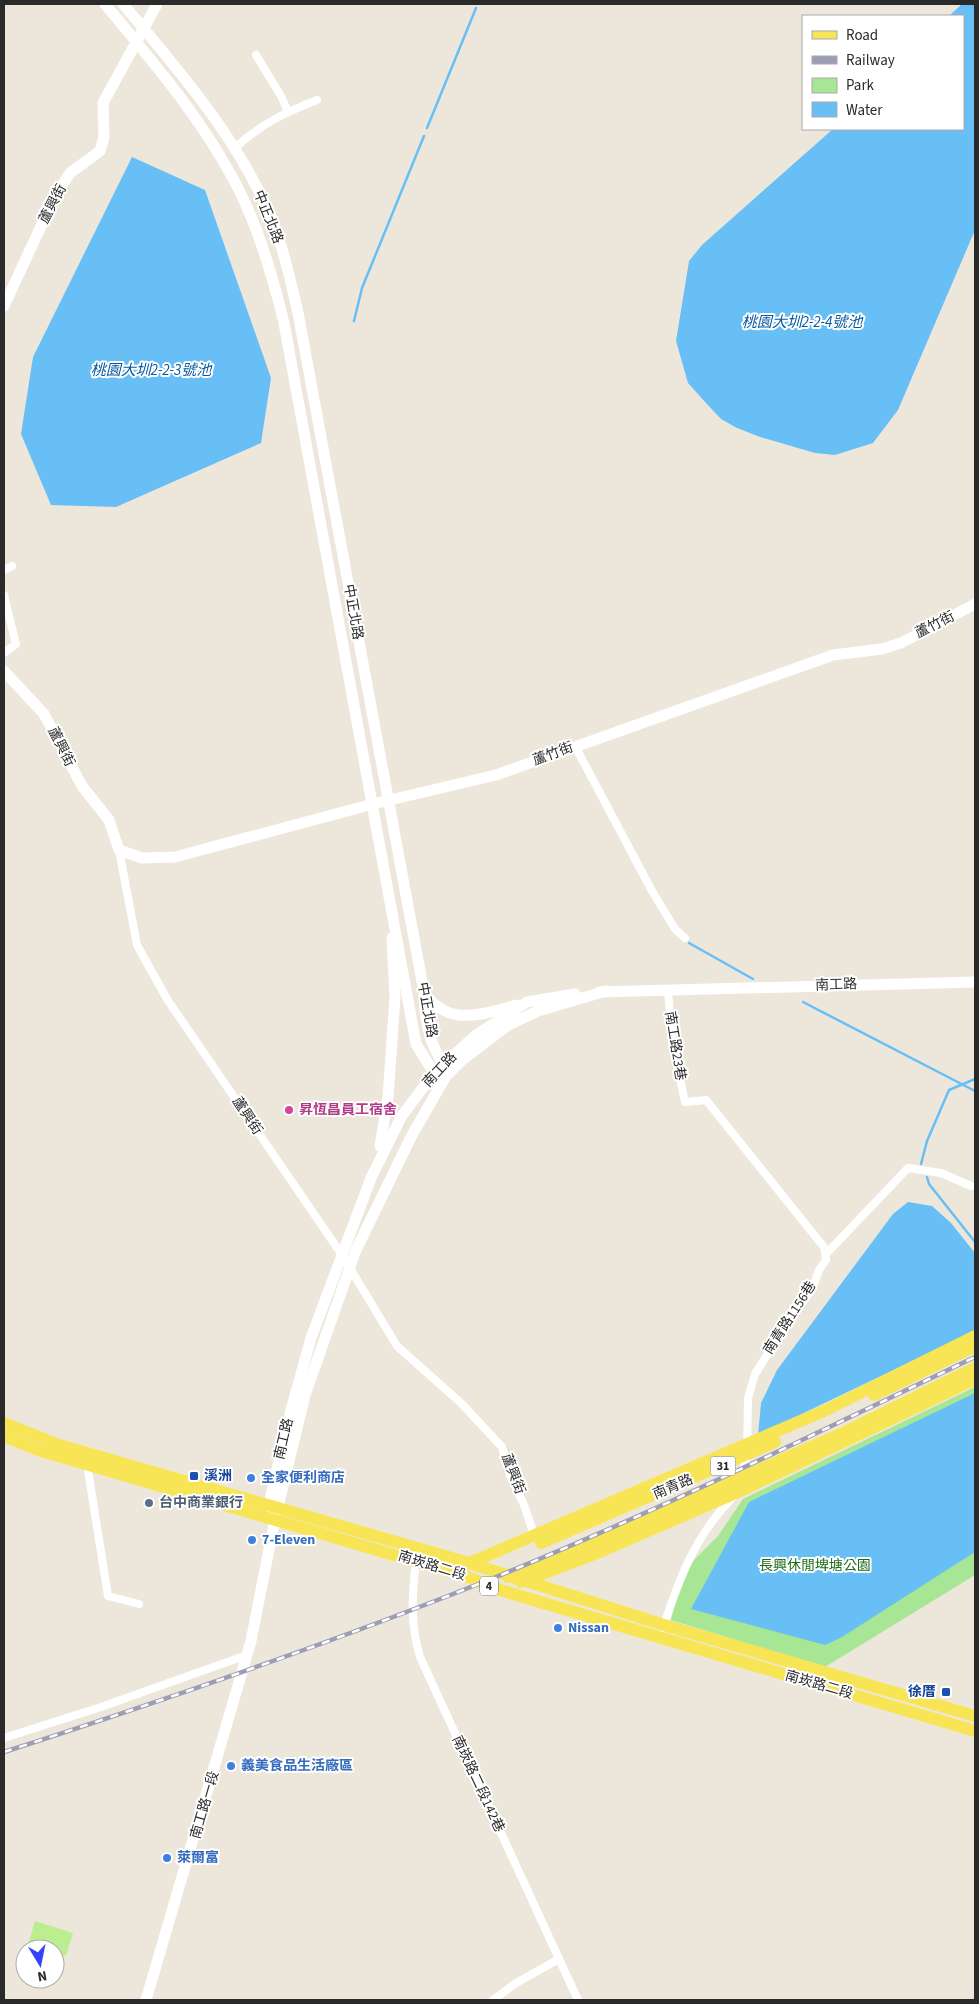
<svg xmlns="http://www.w3.org/2000/svg" width="979" height="2004" font-family="'Source Sans 3','Noto Sans TC',sans-serif">
<style>
.green{fill:#a6e694}
.pitch{fill:#bbee8f}
.water{fill:#68bff5}
.lines{fill:none;stroke-linecap:round;stroke-linejoin:round}
.stream{stroke:#68bff5;stroke-width:2.5}
.street{stroke:#fff;stroke-width:8}
.secondary{stroke:#fff;stroke-width:11}
.primary{stroke:#f8e555;stroke-width:12}
.rail-casing{stroke:#9d9eb5;stroke-width:4.5}
.rail{stroke:#fff;stroke-width:2.5;stroke-dasharray:8;stroke-linecap:butt}
.hotel-dot{fill:#d1479c;stroke:#fff;stroke-width:2}
.transit-dot{fill:#1a4fb4;stroke:#fff;stroke-width:2}
.shop-dot{fill:#3f7fe0;stroke:#fff;stroke-width:2}
.service-dot{fill:#5c6f8a;stroke:#fff;stroke-width:2}
.labels{text-anchor:middle;dominant-baseline:central;stroke-width:4;stroke-linejoin:round;paint-order:stroke}
.shield{fill:#fff;stroke:#6a6a6a;stroke-width:1}
.shield-label{font-size:12px;font-weight:bold;fill:#2a2a2a}
.street-label{font-size:14px;fill:#2a2a2a;stroke:#fff}
.hotel-label{font-size:14px;font-weight:bold;fill:#b23c85;stroke:#fff;text-anchor:start}
.transit-label{font-size:14px;font-weight:bold;fill:#164399;stroke:#fff;text-anchor:start}
.shop-label{font-size:14px;font-weight:bold;fill:#366cbe;stroke:#fff;text-anchor:start}
.service-label{font-size:14px;font-weight:bold;fill:#4e5e75;stroke:#fff;text-anchor:start}
.park-label{font-size:14px;fill:#1d6b16;stroke:#fff}
.water-label{font-size:15px;font-style:italic;fill:#0659a1;stroke:#fff}
</style>
<rect width="100%" height="100%" fill="#ede7db"/>
<path class="green" d="M 975,1387 L 975,1575 L 825,1667 L 671,1620 L 682,1572 L 718,1536 L 743,1499 Z"/>
<path class="pitch" d="M 35,1921 L 73,1933 L 66,1956 L 55,1953 L 55,1949 L 42,1949 L 28,1945 Z"/>
<g class="water">
<path d="M 962,4 L 975,4 L 975,230 L 898,410 L 873,443 L 835,455 L 815,453 L 760,437 L 737,428 L 721,419 L 706,403 L 688,383 L 676,341 L 689,261 L 702,245 L 833,129 L 963,129 L 963,16 L 949,16 Z"/>
<path d="M 132,157 L 205,190 L 271,378 L 261,443 L 116,507 L 51,505 L 21,434 L 33,357 Z"/>
<path d="M 908,1202 L 932,1206 L 951,1223 L 975,1253 L 975,1331 L 758,1435 L 761,1403 L 777,1370 L 893,1214 Z"/>
<path d="M 975,1393 L 975,1552 L 842,1637 L 825,1645 L 691,1609 L 749,1502 Z"/>
</g>
<g class="lines">
<g class="stream">
<path d="M 427,128 L 476,8"/>
<path d="M 354,321 L 362,288 L 424,136"/>
<path d="M 689,943 L 753,979"/>
<path d="M 803,1002 L 975,1091"/>
<path d="M 921,1164 L 927,1141 L 949,1090 L 975,1079"/>
<path d="M 927,1177 L 929,1184 L 975,1242"/>
</g>
<g class="street">
<path d="M 256,55 L 281,96 L 288,112"/>
<path d="M 235,148 C 259,125 286,112 317,100"/>
<path d="M 4,570 L 12,566"/>
<path d="M 4,595 L 16,644 L 4,653"/>
<path d="M 575,746 L 652,891 L 675,929 L 685,938"/>
<path d="M 119,850 L 137,945 L 167,999 L 342,1255 L 397,1346 L 461,1403 L 502,1447 L 510,1475 L 524,1505 L 535,1537"/>
<path d="M 668,990 L 672,1042 L 685,1102 L 706,1100 L 811,1231 L 824,1247 L 826,1260 L 819,1270 L 813,1287 L 772,1347 L 755,1374 L 748,1398 L 747,1455 L 741,1479"/>
<path d="M 826,1254 L 908,1168 L 941,1173 L 971,1186"/>
<path d="M 87,1464 L 108,1596 L 139,1604"/>
<path d="M 416,1561 C 412,1594 410,1625 420,1657 L 578,2000"/>
<path d="M 663,1628 C 679,1579 695,1536 732,1498"/>
<path d="M 4,1738 L 101,1707 L 247,1655"/>
<path d="M 493,2000 L 516,1983 L 559,1959"/>
</g>
<g class="secondary">
<path d="M 105,4 C 154,63 204,121 239,190 C 260,232 273,278 284,323 L 416,1044 L 434,1073 L 446,1076 C 444,1062 435,1053 431,1039 C 426,1024 424,1007 424,992 L 298,313 C 291,283 285,253 274,225 C 241,141 180,72 123,4"/>
<path d="M 4,306 L 55,196 L 70,173 L 100,151 L 104,137 L 103,103 L 157,4"/>
<path d="M 4,671 L 44,714 L 82,786 L 109,820 L 119,850 L 142,858 L 175,857 L 373,804 L 496,775 L 833,655 L 882,649 L 901,643 L 975,604"/>
<path d="M 424,992 C 448,1028 482,1014 517,1005"/>
<path d="M 599,992 L 975,982"/>
<path d="M 380,1146 L 388,1097 L 395,997 L 392,938"/>
<path d="M 272,1513 L 269,1505 L 288,1421 L 311,1338 L 371,1178 L 401,1117 L 434,1073 L 476,1035 L 527,1002 L 575,994"/>
<path d="M 146,2000 L 251,1641 L 275,1519 L 305,1395 L 356,1250 L 411,1137 L 446,1076 L 462,1060 L 508,1025 L 538,1011 L 606,991"/>
</g>
<g class="primary">
<path d="M 874,1395 L 975,1346"/>
<path d="M 4,1423 L 56,1444 L 469,1563 L 664,1625 L 975,1716"/>
<path d="M 4,1436 L 38,1450 L 465,1576 L 500,1590 L 975,1731"/>
<path d="M 541,1543 L 775,1442"/>
<path d="M 465,1565 L 824,1411 L 975,1336"/>
<path d="M 508,1577 L 593,1543 L 845,1432 L 975,1368"/>
<path d="M 521,1582 L 595,1554 L 738,1492 L 975,1379"/>
</g>
<defs>
<path id="rail" d="M 4,1752 C 168,1699 331,1643 491,1579 C 656,1512 815,1434 975,1357"/>
</defs>
<use href="#rail" class="rail-casing"/>
<use href="#rail" class="rail"/>
</g>
<circle class="hotel-dot" cx="289" cy="1110" r="5"/>
<g class="transit-dot">
<rect x="189" y="1471" width="10" height="10" rx="2.5"/>
<rect x="941" y="1687" width="10" height="10" rx="2.5"/>
</g>
<g class="shop-dot">
<circle cx="251" cy="1478" r="5"/>
<circle cx="252" cy="1540" r="5"/>
<circle cx="558" cy="1628" r="5"/>
<circle cx="231" cy="1766" r="5"/>
<circle cx="167" cy="1858" r="5"/>
</g>
<circle class="service-dot" cx="149" cy="1503" r="5"/>
<g class="labels">
<g class="shield">
<rect x="710.5" y="1456.5" width="25" height="19" rx="4"/>
<rect x="480" y="1576.5" width="18" height="19" rx="4"/>
</g>
<g class="shield-label">
<text x="723" y="1466">31</text>
<text x="489" y="1586">4</text>
</g>
<g class="street-label">
<text transform="translate(53 204) rotate(-62)">蘆興街</text>
<text transform="translate(268 217) rotate(68)">中正北路</text>
<text transform="translate(353 612) rotate(80)">中正北路</text>
<text transform="translate(935 625) rotate(-27)">蘆竹街</text>
<text transform="translate(61 747) rotate(63)">蘆興街</text>
<text transform="translate(553 754) rotate(-20)">蘆竹街</text>
<text transform="translate(836 985) rotate(-2)">南工路</text>
<text transform="translate(427 1010) rotate(80)">中正北路</text>
<text transform="translate(675 1046) rotate(81)">南工路23巷</text>
<text transform="translate(440 1070) rotate(-47)">南工路</text>
<text transform="translate(247 1116) rotate(56)">蘆興街</text>
<text transform="translate(790 1318) rotate(-57)">南青路1156巷</text>
<text transform="translate(284 1439) rotate(-77)">南工路</text>
<text transform="translate(513 1474) rotate(69)">蘆興街</text>
<text transform="translate(673 1487) rotate(-23)">南青路</text>
<text transform="translate(432 1566) rotate(17)">南崁路二段</text>
<text transform="translate(819 1685) rotate(16)">南崁路二段</text>
<text transform="translate(478 1784) rotate(65)">南崁路二段142巷</text>
<text transform="translate(205 1805) rotate(-74)">南工路一段</text>
</g>
<g class="hotel-label">
<text x="299" y="1110">昇恆昌員工宿舍</text>
</g>
<g class="transit-label">
<text x="204" y="1476">溪洲</text>
<text x="936" y="1692" text-anchor="end">徐厝</text>
</g>
<g class="shop-label">
<text x="261" y="1478">全家便利商店</text>
<text x="262" y="1540">7-Eleven</text>
<text x="568" y="1628">Nissan</text>
<text x="241" y="1766">義美食品生活廠區</text>
<text x="177" y="1858">萊爾富</text>
</g>
<g class="service-label">
<text x="159" y="1503">台中商業銀行</text>
</g>
<g class="park-label">
<text x="815" y="1566">長興休閒埤塘公園</text>
</g>
<g class="water-label">
<text x="802" y="322">桃園大圳2-2-4號池</text>
<text x="151" y="370">桃園大圳2-2-3號池</text>
</g>
</g>
<rect width="979" height="2004" fill="none" stroke="#2a2a2a" stroke-width="10"/>
<rect x="802" y="15" width="162" height="115" fill="#ffffff" stroke="#aaaaaa"/>
<rect x="812" y="31" width="25" height="8" fill="#f8e555" stroke="#aaaaaa"/>
<text x="846" y="40" font-size="15" fill="#2a2a2a">Road</text>
<rect x="812" y="56" width="25" height="8" fill="#9d9eb5" stroke="#aaaaaa"/>
<text x="846" y="65" font-size="15" fill="#2a2a2a">Railway</text>
<rect x="812" y="78" width="25" height="15" fill="#a6e694" stroke="#aaaaaa"/>
<text x="846" y="90" font-size="15" fill="#2a2a2a">Park</text>
<rect x="812" y="102" width="25" height="15" fill="#68bff5" stroke="#aaaaaa"/>
<text x="846" y="115" font-size="15" fill="#2a2a2a">Water</text>
<g transform="translate(40 1964) rotate(170)"><circle r="24" fill="#ffffff" stroke="#aaaaaa"/>
<path d="M0-4L9 19L0 12L-9 19Z" fill="#3543ff"/>
<text y="-8" font-size="14" font-weight="bold" text-anchor="middle" fill="#2a2a2a">N</text>
</g>
</svg>
